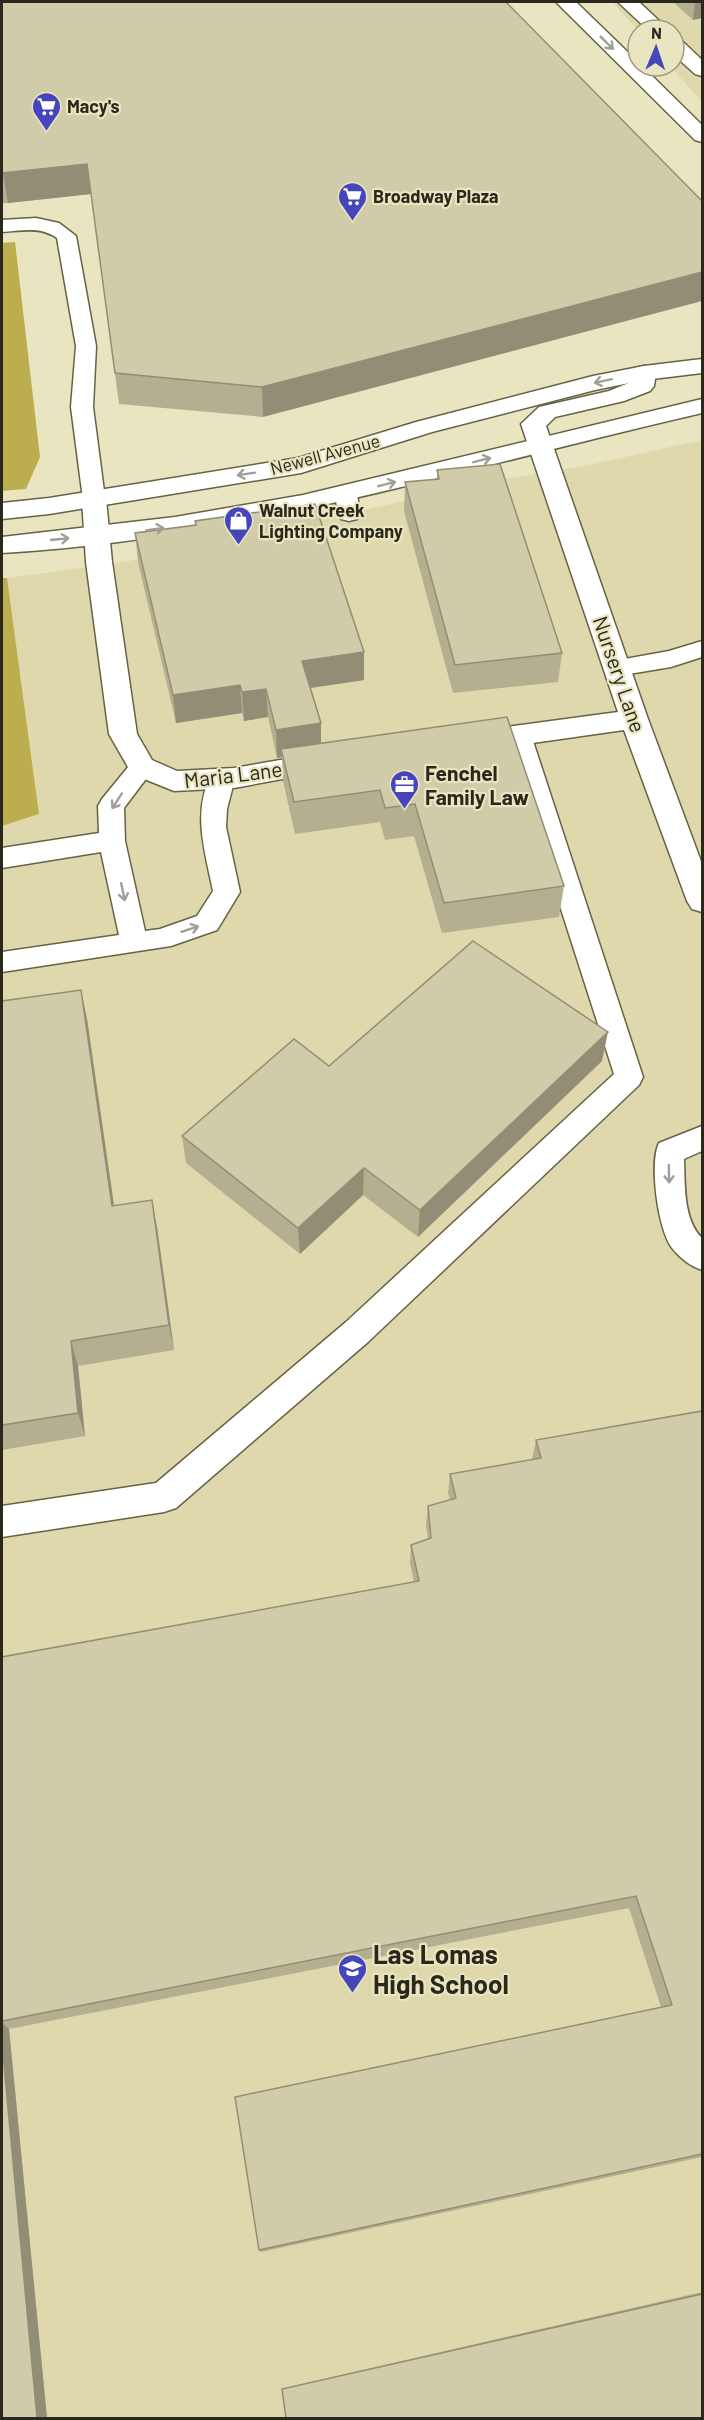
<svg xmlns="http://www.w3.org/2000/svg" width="704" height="2420" font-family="Barlow,sans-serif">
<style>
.built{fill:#dfd8ad}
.forest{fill:#bcad4f}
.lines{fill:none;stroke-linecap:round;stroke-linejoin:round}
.service-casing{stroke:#676243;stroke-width:3}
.minor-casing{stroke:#676243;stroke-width:3}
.tertiary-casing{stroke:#676243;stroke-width:3}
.secondary-casing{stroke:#676243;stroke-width:3}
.service{fill:#fff;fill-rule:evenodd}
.minor{fill:#fff;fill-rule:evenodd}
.tertiary{fill:#fff;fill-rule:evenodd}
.secondary{fill:#fff;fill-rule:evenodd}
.wall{fill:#b3af90}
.shaded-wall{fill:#928e76}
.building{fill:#d0cba8;stroke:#928e76;stroke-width:1.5}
.oneway{stroke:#9f9e98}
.labels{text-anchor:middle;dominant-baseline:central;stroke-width:4.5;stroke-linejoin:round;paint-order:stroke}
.far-poi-label{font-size:18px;font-weight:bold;fill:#2a281a;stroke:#eae5c1;text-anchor:start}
.far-street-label{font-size:18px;fill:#2a281a;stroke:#eae5c1}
.street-label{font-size:21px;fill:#2a281a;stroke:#eae5c1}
.poi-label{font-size:21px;font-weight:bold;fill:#2a281a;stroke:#eae5c1;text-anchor:start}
.near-poi-label{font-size:26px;font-weight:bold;fill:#2a281a;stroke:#eae5c1;text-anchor:start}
</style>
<rect width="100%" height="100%" fill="#eae5c1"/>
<g class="built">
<path d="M 612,2 L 702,2 L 702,102 L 670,66 L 674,66 L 674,30 L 638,30 Z"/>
<path d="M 702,440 L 702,2418 L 2,2418 L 2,826 L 39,814 L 7,578 L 124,562 L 510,478 L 594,464 Z"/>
</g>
<g class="forest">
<path d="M 15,242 L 40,457 L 26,489 L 2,491 L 2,243 Z"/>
<path d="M 2,578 L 7,578 L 39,814 L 2,826 Z"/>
</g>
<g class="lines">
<defs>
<g id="service">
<path d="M 36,218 L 59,223 L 76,236 L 96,346 L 93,407 L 105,499 L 102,504 L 94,506 L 86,504 L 83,499 L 71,407 L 76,346 L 57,238 C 40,226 21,231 2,232 L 2,220 Z"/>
<path d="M 346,487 L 354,489 L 357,494 L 360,514 L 357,519 L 349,521 L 341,519 L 338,514 L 335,494 L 338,489 Z"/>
<path d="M 702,641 L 702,657 L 671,667 L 617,676 L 608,674 L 605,668 L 608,662 L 669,651 Z"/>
<path d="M 518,726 L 527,729 L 531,735 L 643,1077 L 639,1085 L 368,1342 L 176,1508 L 164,1512 L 2,1537 L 2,1506 L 156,1483 L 346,1322 L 614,1074 L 505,735 L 509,729 Z"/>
<path d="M 142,758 L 151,761 L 155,767 L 124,808 L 125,841 L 145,931 L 160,929 L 197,916 L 213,891 C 205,851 191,810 213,772 L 222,769 L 231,772 L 235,778 L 227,809 L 226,827 L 240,892 L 217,930 L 171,946 L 2,972 L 2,952 L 119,935 L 101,852 L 2,868 L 2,848 L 99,833 L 98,806 L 102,799 L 133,761 Z"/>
<path d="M 702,1126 L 702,1151 L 684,1159 C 685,1184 683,1220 702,1238 L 702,1270 C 690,1266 680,1258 672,1248 C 658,1230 649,1163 659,1143 Z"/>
</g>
<g id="minor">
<path d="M 644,366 L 652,368 L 656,373 L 654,386 L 650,391 L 624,401 L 555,417 L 546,426 L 648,719 L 702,864 L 702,912 L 692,909 L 687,901 L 624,730 L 469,752 L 459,749 L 455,742 L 459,735 L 469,732 L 618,712 L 521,424 L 539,407 L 609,391 L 631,382 L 636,368 Z"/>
<path d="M 94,491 L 103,493 L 106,499 L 112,562 L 137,734 L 152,760 L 177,771 L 234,768 L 326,752 L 336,755 L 340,762 L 336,769 L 234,788 L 174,791 L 132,774 L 109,734 L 86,562 L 82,499 L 85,493 Z"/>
</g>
<g id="tertiary">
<path d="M 702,359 L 702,373 L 644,380 L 595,390 L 432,432 L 301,473 L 49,514 L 2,519 L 2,503 L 49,498 L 298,458 L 416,422 L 593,376 L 644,366 Z"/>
<path d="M 702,399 L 702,413 C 470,466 242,540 2,553 L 2,537 L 175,517 L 303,495 Z"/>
</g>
<g id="secondary">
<path d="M 556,2 L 576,2 L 638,62 L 638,66 L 642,66 L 702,125 L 702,142 L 695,140 Z"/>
<path d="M 618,2 L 639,2 L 669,30 L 648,30 Z"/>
<path d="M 674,38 L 681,40 L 702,60 L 702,76 L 695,74 L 674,55 Z"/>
</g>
</defs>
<use href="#service" class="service-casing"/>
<use href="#minor" class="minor-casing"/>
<use href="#tertiary" class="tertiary-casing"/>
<use href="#secondary" class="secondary-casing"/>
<use href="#service" class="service"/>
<use href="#minor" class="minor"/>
<use href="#tertiary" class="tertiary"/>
<use href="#secondary" class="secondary"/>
</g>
<g class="wall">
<path d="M 2,2 L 506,2 L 263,417 L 119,404 L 91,194 L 8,203 L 2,203 Z"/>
<path d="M 673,2 L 702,2 L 702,18 L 693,20 Z"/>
<path d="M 437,470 L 562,653 L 558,682 L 453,693 L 404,511 L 405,482 L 437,479 Z"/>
<path d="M 195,521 L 364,680 L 311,688 L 321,723 L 321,744 L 564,886 L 559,917 L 442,933 L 414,836 L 385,840 L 380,822 L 295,834 L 283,781 L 282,757 L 277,758 L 268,717 L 244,721 L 242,713 L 176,723 L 138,562 L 135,533 L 195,525 Z"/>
<path d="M 2,1001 L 87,1019 L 114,1206 L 157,1227 L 174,1350 L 78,1366 L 85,1436 L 2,1450 Z"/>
<path d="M 602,1061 L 418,1237 L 363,1195 L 300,1254 L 186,1163 L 182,1136 L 329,1066 Z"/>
<path d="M 702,1411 L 702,2157 L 261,2252 L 259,2250 L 661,2007 L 629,1908 L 9,2029 L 47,2418 L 2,2418 L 2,1657 L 414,1582 L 410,1563 L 411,1545 L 428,1539 L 426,1525 L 428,1506 L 450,1500 L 448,1493 L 450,1474 L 532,1460 L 536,1440 Z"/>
<path d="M 702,2292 L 702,2418 L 282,2389 L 284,2388 Z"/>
</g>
<g class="shaded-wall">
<path d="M 695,2 L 702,2 L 702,18 L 693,20 Z"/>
<path d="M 87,164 L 91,194 L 8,203 L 3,173 Z"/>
<path d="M 702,272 L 702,301 L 263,417 L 262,387 Z"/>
<path d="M 364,652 L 364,680 L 303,689 L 302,661 Z"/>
<path d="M 240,685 L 242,713 L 176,723 L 173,695 Z"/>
<path d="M 266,689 L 268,717 L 244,721 L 242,692 Z"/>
<path d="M 321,723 L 321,751 L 281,749 L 282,757 L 277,758 L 276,730 Z"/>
<path d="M 81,990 L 87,1019 L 118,1233 L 112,1206 Z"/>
<path d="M 608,1032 L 602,1061 L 418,1237 L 420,1210 Z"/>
<path d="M 364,1168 L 363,1195 L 300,1254 L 298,1228 Z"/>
<path d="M 152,1200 L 157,1227 L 174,1350 L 169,1325 Z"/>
<path d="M 71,1341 L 78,1366 L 85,1436 L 78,1413 Z"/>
<path d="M 2,2023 L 9,2029 L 47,2418 L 37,2418 L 2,2044 Z"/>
</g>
<g class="building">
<path d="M 2,2 L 506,2 L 702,201 L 702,272 L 262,387 L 115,373 L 87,164 L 2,173 Z"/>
<path d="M 500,464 L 562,653 L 455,665 L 405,482 L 439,479 L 437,470 Z"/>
<path d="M 315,504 L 364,652 L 302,661 L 321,723 L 276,730 L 266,689 L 242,692 L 240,685 L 173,695 L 135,533 L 196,525 L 195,521 Z"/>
<path d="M 507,717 L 564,886 L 444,903 L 415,804 L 385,808 L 380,790 L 294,802 L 281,749 Z"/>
<path d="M 473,941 L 608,1032 L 420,1210 L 364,1168 L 298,1228 L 182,1136 L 294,1039 L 329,1066 Z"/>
<path d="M 81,990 L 112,1206 L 152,1200 L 169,1325 L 71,1341 L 78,1413 L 2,1425 L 2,1001 Z"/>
<path d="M 702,1411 L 702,2154 L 259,2250 L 235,2097 L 672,2005 L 636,1896 L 2,2021 L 2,1657 L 419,1581 L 411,1545 L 431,1538 L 428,1506 L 456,1498 L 450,1474 L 541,1458 L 536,1440 Z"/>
<path d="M 2,2044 L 37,2418 L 2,2418 Z"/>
<path d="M 702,2294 L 702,2418 L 286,2418 L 282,2389 Z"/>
</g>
<defs><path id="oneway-shaft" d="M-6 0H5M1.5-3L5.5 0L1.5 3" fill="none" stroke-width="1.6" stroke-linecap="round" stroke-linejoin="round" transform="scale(1.5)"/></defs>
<g class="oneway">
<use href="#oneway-shaft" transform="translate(607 43) rotate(45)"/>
<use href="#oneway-shaft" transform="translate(603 381) rotate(168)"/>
<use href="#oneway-shaft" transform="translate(482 460) rotate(-14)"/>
<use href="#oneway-shaft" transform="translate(246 474) rotate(171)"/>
<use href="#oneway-shaft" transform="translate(387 484) rotate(-14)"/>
<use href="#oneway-shaft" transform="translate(155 529) rotate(-9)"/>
<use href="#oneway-shaft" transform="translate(60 539) rotate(-6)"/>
<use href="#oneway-shaft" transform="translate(117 801) rotate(123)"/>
<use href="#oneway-shaft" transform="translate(123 892) rotate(78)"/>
<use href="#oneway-shaft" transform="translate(190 929) rotate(-18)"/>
<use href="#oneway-shaft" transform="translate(669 1174) rotate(89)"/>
</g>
<defs>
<symbol id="supermarket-pin" viewBox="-11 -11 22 30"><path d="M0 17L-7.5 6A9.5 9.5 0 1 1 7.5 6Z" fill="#4546bb" stroke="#eae5c1"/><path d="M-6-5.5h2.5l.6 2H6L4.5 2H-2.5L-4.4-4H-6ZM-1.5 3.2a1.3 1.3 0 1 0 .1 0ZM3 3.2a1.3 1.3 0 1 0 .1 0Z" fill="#fff"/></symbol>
<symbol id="shop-pin" viewBox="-11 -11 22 30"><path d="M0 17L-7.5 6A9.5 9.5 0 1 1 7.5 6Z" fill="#4546bb" stroke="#eae5c1"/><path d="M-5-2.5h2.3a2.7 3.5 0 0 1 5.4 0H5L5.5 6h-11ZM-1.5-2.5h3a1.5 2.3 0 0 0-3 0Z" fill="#fff"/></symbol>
<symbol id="office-pin" viewBox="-11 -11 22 30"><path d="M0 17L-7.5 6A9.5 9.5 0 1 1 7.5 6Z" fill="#4546bb" stroke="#eae5c1"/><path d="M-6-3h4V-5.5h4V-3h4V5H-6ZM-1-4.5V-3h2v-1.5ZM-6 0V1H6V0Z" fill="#fff"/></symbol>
<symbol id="school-pin" viewBox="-11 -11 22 30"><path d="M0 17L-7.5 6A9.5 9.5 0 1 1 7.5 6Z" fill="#4546bb" stroke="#eae5c1"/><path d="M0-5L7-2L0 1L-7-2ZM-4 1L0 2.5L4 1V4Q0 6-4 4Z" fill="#fff"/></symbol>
</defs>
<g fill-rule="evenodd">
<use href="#supermarket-pin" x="30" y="90" width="33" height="45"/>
<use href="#supermarket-pin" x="336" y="180" width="33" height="45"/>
<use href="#shop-pin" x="222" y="504" width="33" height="45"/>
<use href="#office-pin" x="388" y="768" width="33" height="45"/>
<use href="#school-pin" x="336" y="1952" width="33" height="45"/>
</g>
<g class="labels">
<g class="far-poi-label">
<text x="67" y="106">Macy's</text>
<text x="373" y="196">Broadway Plaza</text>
<text x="259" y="510">Walnut Creek<tspan x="259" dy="21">Lighting Company</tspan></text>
</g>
<g class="far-street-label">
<text transform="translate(325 454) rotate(-15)">Newell Avenue</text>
</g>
<g class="street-label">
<text transform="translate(620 674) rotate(71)">Nursery Lane</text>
<text transform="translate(233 774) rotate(-7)">Maria Lane</text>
</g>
<g class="poi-label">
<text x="425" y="772">Fenchel<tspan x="425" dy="24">Family Law</tspan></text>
</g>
<g class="near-poi-label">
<text x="373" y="1953">Las Lomas<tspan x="373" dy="30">High School</tspan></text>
</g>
</g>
<rect width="704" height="2420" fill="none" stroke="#2a281a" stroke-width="6"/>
<g transform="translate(656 48) rotate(2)"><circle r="28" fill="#eae5c1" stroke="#9d997e" stroke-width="1.5"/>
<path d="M0-4.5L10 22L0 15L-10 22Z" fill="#4546bb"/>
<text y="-9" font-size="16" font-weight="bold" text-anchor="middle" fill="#2a281a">N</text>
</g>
</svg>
